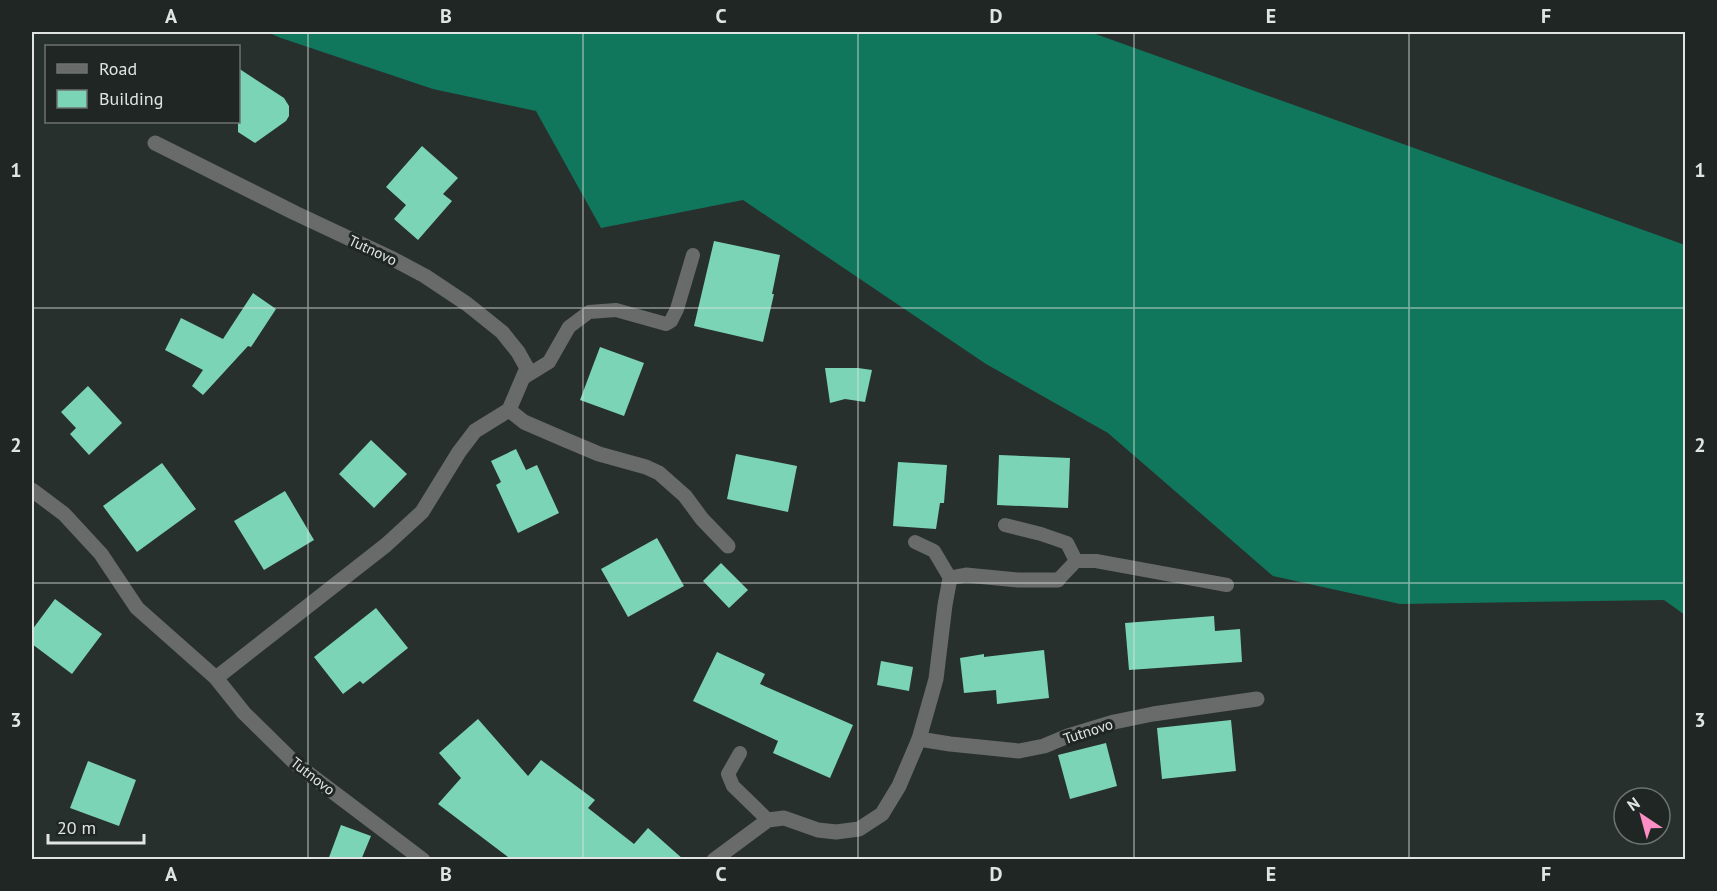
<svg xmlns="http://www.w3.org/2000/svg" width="1717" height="891" font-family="'PT Sans',sans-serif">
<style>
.forest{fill:#11775c}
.building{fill:#7cd4b6}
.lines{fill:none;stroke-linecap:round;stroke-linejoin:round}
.lane{stroke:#686b6a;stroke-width:14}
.street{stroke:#686b6a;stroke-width:15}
.grid{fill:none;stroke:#e0e5e3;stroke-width:1.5;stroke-opacity:0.55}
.labels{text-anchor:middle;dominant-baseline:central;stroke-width:6;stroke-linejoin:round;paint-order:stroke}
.street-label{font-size:15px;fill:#e0e5e3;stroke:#1f2623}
.neatline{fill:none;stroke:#e0e5e3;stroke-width:2}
.grid-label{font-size:20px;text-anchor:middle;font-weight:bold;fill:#e0e5e3}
</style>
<rect width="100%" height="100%" fill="#28302d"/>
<path class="forest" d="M 267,32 L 1090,32 L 1685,245 L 1685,615 L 1664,600 L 1400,604 L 1273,576 L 1108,433 L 986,364 L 743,200 L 601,228 L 536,111 L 433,89 L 281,38 Z"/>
<g class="building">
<path d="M 238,68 L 284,98 L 289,106 L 289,116 L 286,121 L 255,143 L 238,132 Z"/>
<path d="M 422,146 L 458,178 L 443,194 L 452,201 L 418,240 L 394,219 L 406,205 L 386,187 Z"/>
<path d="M 714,241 L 780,255 L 772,294 L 774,294 L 763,342 L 694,326 Z"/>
<path d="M 253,293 L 276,309 L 251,347 L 248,346 L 203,395 L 192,386 L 203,370 L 165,350 L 181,318 L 223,339 Z"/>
<path d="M 600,347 L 644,363 L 624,416 L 580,400 Z"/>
<path d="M 825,368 L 858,368 L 872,370 L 865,402 L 845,399 L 830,403 Z"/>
<path d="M 88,386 L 122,423 L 89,455 L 70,434 L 76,428 L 61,412 Z"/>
<path d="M 371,440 L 407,474 L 374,508 L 339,474 Z"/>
<path d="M 516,449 L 526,470 L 537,465 L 559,513 L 518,533 L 496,485 L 501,482 L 491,461 Z"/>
<path d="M 736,454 L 797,466 L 788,512 L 727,499 Z"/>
<path d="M 999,455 L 1070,458 L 1068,508 L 997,505 Z"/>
<path d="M 898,462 L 947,465 L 944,503 L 940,503 L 936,529 L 893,526 Z"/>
<path d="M 162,463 L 196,509 L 137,552 L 103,506 Z"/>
<path d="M 285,491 L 314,540 L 264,570 L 234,521 Z"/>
<path d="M 657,538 L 684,586 L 628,617 L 601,569 Z"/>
<path d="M 721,563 L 748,590 L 729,608 L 703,581 Z"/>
<path d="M 55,599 L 102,634 L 72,674 L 32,644 L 32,630 Z"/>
<path d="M 376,608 L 408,648 L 363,684 L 360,681 L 343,694 L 314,657 Z"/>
<path d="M 1214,616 L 1215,631 L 1240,629 L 1242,662 L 1129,670 L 1125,623 Z"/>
<path d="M 1044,650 L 1049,698 L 997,704 L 996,690 L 964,693 L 960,658 L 984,654 L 984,657 Z"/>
<path d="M 717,652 L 765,674 L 760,684 L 853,725 L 830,778 L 773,753 L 778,741 L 693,701 Z"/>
<path d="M 881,661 L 913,667 L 909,691 L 877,685 Z"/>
<path d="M 478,719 L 528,776 L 541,760 L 595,800 L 588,808 L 634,844 L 648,828 L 684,860 L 512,860 L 438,804 L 461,778 L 439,753 Z"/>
<path d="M 1231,720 L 1236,771 L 1162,779 L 1157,728 Z"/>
<path d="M 1106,743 L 1117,786 L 1070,799 L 1058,755 Z"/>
<path d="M 88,761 L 136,780 L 119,826 L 70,808 Z"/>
<path d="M 341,825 L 371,836 L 361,860 L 328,860 Z"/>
</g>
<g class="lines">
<g class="lane">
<path d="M 523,378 L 549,362 L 569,327 L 589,312 L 616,310 L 666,324 L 671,321 L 677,309 L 693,255"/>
<path d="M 1005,525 L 1041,534 L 1067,543 L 1076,561"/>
<path d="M 915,542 L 934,551 L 950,578"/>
<path d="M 1058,580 L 1076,561 L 1096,561 L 1227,585"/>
<path d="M 740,753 L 728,774 L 733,786 L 768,820"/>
</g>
<g class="street">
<path d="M 155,143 L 295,213 L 393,259 L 425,276 L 467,304 L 502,332 L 518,352 L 527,368 L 509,410 L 475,431 L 459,452 L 422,512 L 386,545 L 216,678"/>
<path d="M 509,410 L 524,422 L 561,438 L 599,454 L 646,467 L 659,473 L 685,496 L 702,519 L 728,546"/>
<path d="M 32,490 L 64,514 L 101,554 L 137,608 L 216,678 L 244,713 L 296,764 L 423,860"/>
<path d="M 919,739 L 950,744 L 1019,751 L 1044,746 L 1068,736 L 1114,722 L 1153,714 L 1257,699"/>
<path d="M 714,860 L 768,820 L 784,818 L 818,830 L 836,832 L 859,829 L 882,814 L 899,786 L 919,739 L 936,679 L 945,605 L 950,578 L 966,575 L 1018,580 L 1058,580"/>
</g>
</g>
<path class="grid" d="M 308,32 L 308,860M 583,32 L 583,860M 858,32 L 858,860M 1134,32 L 1134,860M 1409,32 L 1409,860M 32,308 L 1686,308M 32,583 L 1686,583"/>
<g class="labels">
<g class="street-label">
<text transform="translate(373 250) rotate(25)">Tutnovo</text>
<text transform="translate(1088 731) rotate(-18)">Tutnovo</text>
<text transform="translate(313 776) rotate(38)">Tutnovo</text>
</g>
</g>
<rect width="1717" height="891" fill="none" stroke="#1f2623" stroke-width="66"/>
<rect x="45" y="45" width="195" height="78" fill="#1f2623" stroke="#6c7270" stroke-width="1.5"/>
<rect x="57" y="64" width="30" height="9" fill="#686b6a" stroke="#6c7270" stroke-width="1.5"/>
<text x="99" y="75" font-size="18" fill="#e0e5e3">Road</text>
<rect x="57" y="90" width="30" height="18" fill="#7cd4b6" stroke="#6c7270" stroke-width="1.5"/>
<text x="99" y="105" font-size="18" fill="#e0e5e3">Building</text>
<g transform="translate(1642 816) rotate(324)"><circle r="28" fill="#1f2623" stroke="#6c7270" stroke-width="1.5"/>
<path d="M0-4.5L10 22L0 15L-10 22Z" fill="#fb8fc5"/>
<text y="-9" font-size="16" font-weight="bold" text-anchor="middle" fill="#e0e5e3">N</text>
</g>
<path d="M48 834v9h96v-9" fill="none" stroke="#e0e5e3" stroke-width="3"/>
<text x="57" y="834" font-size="18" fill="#e0e5e3" stroke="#1f2623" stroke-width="4.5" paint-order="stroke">20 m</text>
<rect x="33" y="33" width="1651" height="825" class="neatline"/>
<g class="grid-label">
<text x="171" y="23">A</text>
<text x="446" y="23">B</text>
<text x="721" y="23">C</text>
<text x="996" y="23">D</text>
<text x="1271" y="23">E</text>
<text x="1546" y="23">F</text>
<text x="16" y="177">1</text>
<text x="1700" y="177">1</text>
<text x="16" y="452">2</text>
<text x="1700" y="452">2</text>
<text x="16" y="727">3</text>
<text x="1700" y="727">3</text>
<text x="171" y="881">A</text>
<text x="446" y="881">B</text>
<text x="721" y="881">C</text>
<text x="996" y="881">D</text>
<text x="1271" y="881">E</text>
<text x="1546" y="881">F</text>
</g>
</svg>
